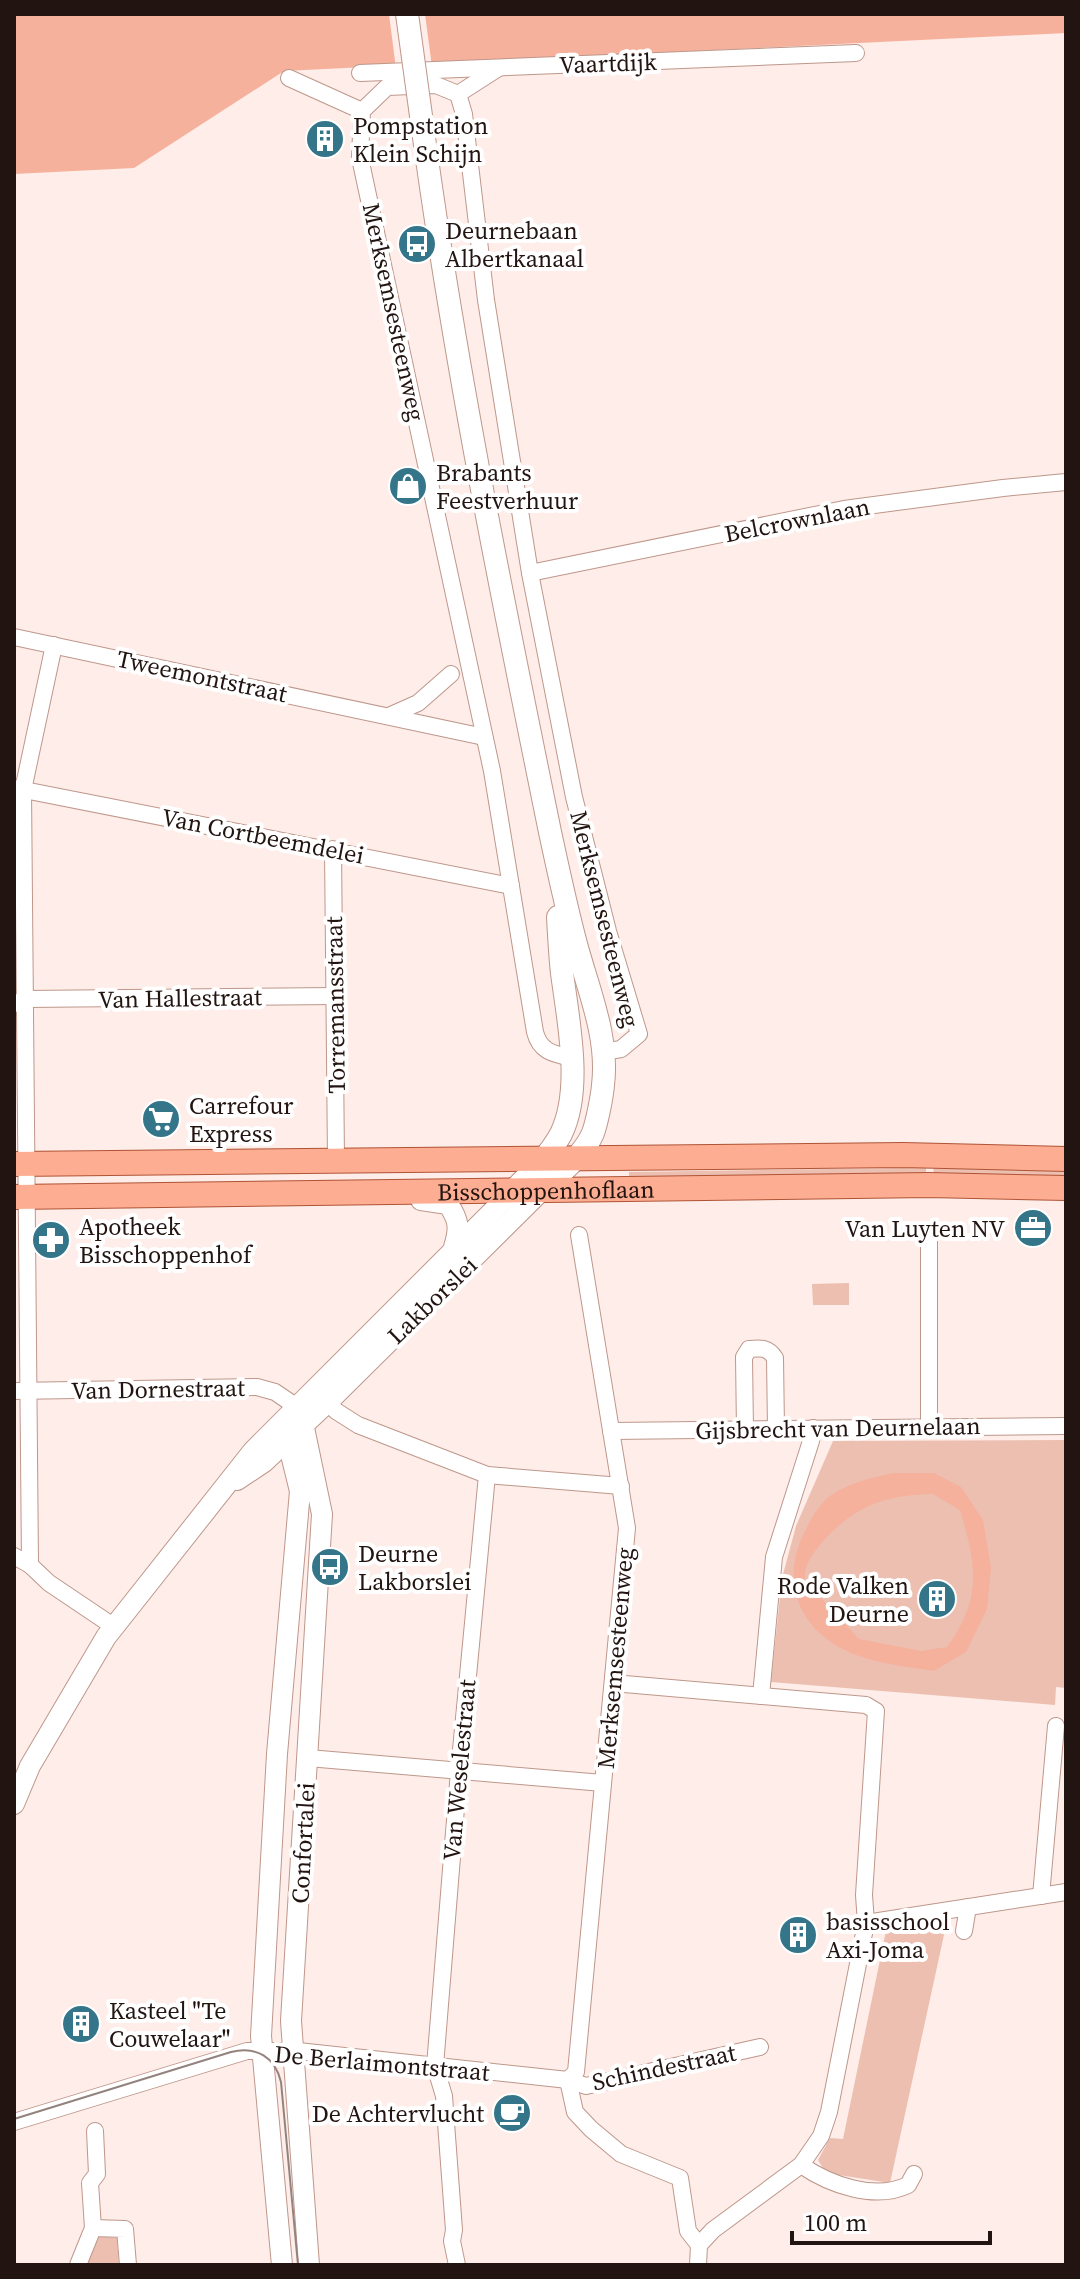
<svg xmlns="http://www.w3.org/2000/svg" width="1080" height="2279" font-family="'Source Serif 4',serif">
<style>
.green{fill:#ecbfb1}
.water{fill:#f5b19c;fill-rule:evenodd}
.pier{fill:#feede8}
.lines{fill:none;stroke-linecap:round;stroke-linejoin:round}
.minor-casing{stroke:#be978b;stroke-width:18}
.tertiary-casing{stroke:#be978b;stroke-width:22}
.secondary-casing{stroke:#be978b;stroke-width:24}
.primary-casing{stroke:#af5436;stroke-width:26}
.minor{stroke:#fff;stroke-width:16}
.tertiary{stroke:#fff;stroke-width:20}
.secondary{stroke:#fff;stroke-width:22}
.primary{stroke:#fdad92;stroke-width:24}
.tram{stroke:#93837f;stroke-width:2}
.secondary-bridge-casing{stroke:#be978b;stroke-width:24;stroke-linecap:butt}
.secondary-bridge{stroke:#fff;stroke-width:22}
.labels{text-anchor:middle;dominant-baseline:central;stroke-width:8;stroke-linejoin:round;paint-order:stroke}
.street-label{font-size:24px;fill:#221410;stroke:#fff}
.poi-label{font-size:24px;fill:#221410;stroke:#fff;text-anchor:start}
</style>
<rect width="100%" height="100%" fill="#feede8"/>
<g class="green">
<path d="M 933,1161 L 1066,1164 L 1066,1180 L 934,1178 Z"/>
<path d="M 926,1162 L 926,1178 L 629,1183 L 629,1172 L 903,1168 Z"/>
<path d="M 849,1283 L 849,1305 L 813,1305 L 812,1284 Z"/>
<path d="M 1066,1440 L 1066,1688 L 1056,1687 L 1055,1705 L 771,1682 L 782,1578 L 796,1526 L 833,1441 Z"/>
<path d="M 947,1921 L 890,2183 L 826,2173 L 818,2160 L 830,2138 L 843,2139 L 886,1931 Z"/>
<path d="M 98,2236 L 117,2238 L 119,2265 L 86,2265 Z"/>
</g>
<g class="water">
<path d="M 14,14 L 1066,14 L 1066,33 L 284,71 L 134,168 L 14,174 Z"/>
<path d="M 894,1473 L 934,1473 L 961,1487 L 983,1520 L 991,1568 L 987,1609 L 966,1652 L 934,1671 C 903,1666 867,1663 839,1647 C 794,1621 782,1575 805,1531 C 811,1519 819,1504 830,1496 C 850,1482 871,1478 894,1473 ZM 933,1494 L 960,1510 C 976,1564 983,1598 947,1647 L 921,1651 L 859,1639 L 818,1595 L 806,1596 C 805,1587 803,1574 807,1565 C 810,1556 819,1546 825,1539 C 857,1505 886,1495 933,1494 Z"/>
</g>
<path class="pier" d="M 389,14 L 425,14 L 432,67 L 396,69 Z"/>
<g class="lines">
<defs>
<g id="minor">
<path d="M 360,73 L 856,53"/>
<path d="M 289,78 L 362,111"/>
<path d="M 458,94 L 497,69"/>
<path d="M 530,573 L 844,509 L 1003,488 L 1066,482"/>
<path d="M 14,637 L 484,737"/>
<path d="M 391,715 L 418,703 L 451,674"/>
<path d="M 14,788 L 511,886"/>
<path d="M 333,849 L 336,1161"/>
<path d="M 14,1004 L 26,999 L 334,996"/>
<path d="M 572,1058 C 554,1054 540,1052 535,1032 L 492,771 L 360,158 L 362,111 L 387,87 L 436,85 L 458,94 L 464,114 L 486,300 L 530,573 L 574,797 L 608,931 L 639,1034 L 621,1049 L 603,1052"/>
<path d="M 929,1234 L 929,1426"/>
<path d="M 14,1391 L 257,1387 L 275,1392 L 297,1407"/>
<path d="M 328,1402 L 336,1411 L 358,1425 L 487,1475 L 621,1486"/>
<path d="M 745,1430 L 744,1357 L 749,1349 C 761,1348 768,1347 775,1358 L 776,1429"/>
<path d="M 611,1431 L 1066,1426"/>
<path d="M 14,1556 L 30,1565 L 49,1583 L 113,1626"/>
<path d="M 30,1565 L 23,790 L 54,645"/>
<path d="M 613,1683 L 866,1705 L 876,1711 L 864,1895 L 866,1923 L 829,2112 L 821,2136 L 801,2165 L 713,2230 L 699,2245"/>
<path d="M 761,1696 L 774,1557 L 811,1441 L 813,1428"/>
<path d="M 308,1758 L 603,1783"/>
<path d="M 1041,1896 L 1056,1726"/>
<path d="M 866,1923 L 1066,1892"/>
<path d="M 964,1931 L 968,1907"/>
<path d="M 568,2080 L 576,2072 L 627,1528 L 579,1235"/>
<path d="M 568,2080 L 575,2112 L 591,2129 L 621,2154 L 680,2178 L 688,2231 L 699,2245 L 698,2265"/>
<path d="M 14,2122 L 247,2051 L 298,2051 L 568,2080 L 586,2086 L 760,2047"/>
<path d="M 801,2165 C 830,2185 875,2201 908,2185 L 914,2174"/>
<path d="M 93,2228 L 125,2229 L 128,2265"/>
<path d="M 78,2265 L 93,2228 L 90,2183 L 97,2174 L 95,2131"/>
<path d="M 457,2265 L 452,2241 L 454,2230 L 444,2096 L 435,2066 L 459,1771 L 487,1475"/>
</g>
<g id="tertiary">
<path d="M 421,1200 L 448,1204 C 459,1220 460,1228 454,1247"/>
<path d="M 303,1423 L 322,1514 L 291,2021 L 309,2265"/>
<path d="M 237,1480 L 264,1462 L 328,1402 L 541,1191"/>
<path d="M 14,1804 L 30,1766 L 106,1637 L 253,1451 L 513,1191"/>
<path d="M 282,2265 L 261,2036 L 277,1754 L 300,1491 L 283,1422"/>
</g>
<g id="secondary">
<path d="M 422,123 C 454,361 502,597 550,832 C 558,869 566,907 576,944 C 588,989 609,1037 603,1085 C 602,1097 597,1122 593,1133 C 584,1155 558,1175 541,1191"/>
<path d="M 513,1191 C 531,1173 549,1156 561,1134 C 583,1089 568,1020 562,973 C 560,955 559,936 558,917"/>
</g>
<g id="primary">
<path d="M 14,1164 L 903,1155 L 1066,1159"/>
<path id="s1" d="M 14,1197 L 929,1185 L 1066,1188"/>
</g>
</defs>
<use href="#minor" class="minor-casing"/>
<use href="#tertiary" class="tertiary-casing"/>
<use href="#secondary" class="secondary-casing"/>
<use href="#primary" class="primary-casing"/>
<use href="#minor" class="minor"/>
<use href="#tertiary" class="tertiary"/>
<use href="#secondary" class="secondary"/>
<use href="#primary" class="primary"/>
<path class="tram" d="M 14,2119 L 231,2052 C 257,2046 275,2057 281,2082 L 298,2265"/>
<defs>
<path id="secondary-bridge" d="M 407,14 L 422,123"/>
</defs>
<use href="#secondary-bridge" class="secondary-bridge-casing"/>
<use href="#secondary-bridge" class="secondary-bridge"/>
</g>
<defs>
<symbol id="building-disc" viewBox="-11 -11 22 22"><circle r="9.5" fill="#357589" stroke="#fff"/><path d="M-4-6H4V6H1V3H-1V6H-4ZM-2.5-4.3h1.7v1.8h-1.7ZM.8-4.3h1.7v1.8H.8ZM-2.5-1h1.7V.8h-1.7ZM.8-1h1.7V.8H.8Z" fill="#fff"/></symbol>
<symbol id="bus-disc" viewBox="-11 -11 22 22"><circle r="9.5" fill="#357589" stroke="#fff"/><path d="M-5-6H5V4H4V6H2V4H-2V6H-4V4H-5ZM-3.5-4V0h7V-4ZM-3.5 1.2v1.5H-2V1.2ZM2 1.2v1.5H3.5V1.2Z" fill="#fff"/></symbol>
<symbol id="shop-disc" viewBox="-11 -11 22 22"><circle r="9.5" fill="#357589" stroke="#fff"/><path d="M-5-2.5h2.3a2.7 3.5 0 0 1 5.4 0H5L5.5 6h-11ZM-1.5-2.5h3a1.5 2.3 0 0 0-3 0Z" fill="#fff"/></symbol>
<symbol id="supermarket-disc" viewBox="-11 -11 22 22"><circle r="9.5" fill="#357589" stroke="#fff"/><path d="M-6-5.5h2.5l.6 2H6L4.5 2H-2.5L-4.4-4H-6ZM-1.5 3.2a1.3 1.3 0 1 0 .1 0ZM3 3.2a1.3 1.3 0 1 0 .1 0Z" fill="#fff"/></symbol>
<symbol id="office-disc" viewBox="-11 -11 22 22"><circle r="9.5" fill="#357589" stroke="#fff"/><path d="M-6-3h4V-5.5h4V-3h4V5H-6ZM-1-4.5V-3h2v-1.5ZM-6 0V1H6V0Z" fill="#fff"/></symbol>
<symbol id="pharmacy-disc" viewBox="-11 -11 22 22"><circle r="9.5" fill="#357589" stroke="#fff"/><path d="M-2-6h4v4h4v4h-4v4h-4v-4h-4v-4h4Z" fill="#fff"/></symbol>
<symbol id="cafe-disc" viewBox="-11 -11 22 22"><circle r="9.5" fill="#357589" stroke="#fff"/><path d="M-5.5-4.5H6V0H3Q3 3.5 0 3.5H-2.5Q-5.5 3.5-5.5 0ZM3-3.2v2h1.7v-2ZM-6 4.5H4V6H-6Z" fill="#fff"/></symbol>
</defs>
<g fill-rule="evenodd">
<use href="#building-disc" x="303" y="117" width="44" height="44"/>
<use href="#bus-disc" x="395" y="222" width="44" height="44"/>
<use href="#shop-disc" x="386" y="464" width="44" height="44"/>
<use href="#supermarket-disc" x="139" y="1097" width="44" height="44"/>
<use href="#office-disc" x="1011" y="1206" width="44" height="44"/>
<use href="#pharmacy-disc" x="29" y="1218" width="44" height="44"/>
<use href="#bus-disc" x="308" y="1545" width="44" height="44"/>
<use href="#building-disc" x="915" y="1577" width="44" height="44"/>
<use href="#building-disc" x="776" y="1913" width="44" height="44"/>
<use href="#building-disc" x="59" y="2002" width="44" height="44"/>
<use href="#cafe-disc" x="490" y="2091" width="44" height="44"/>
</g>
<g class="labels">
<g class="street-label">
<text transform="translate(608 63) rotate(-2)">Vaartdijk</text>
<text transform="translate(394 312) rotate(78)">Merksemsesteenweg</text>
<text transform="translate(797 520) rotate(-11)">Belcrownlaan</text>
<text transform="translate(202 676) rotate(12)">Tweemontstraat</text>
<text transform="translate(263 836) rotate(11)">Van Cortbeemdelei</text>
<text transform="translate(605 919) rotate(76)">Merksemsesteenweg</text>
<text transform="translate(180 998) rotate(-1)">Van Hallestraat</text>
<text transform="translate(335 1005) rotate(-91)">Torremansstraat</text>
<text stroke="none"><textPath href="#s1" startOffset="532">Bisschoppenhoflaan</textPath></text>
<text transform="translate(432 1300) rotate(-44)">Lakborslei</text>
<text transform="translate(158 1389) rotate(-1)">Van Dornestraat</text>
<text transform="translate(838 1428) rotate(-1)">Gijsbrecht van Deurnelaan</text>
<text transform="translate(615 1658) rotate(-85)">Merksemsesteenweg</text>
<text transform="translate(459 1770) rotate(-85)">Van Weselestraat</text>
<text transform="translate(303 1843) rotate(-87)">Confortalei</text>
<text transform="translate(382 2063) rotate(5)">De Berlaimontstraat</text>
<text transform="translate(664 2067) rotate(-12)">Schindestraat</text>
</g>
<g class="poi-label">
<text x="353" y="125">Pompstation<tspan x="353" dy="28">Klein Schijn</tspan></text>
<text x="445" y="230">Deurnebaan<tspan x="445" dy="28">Albertkanaal</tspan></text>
<text x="436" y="472">Brabants<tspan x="436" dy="28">Feestverhuur</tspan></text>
<text x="189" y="1105">Carrefour<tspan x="189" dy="28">Express</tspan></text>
<text x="79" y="1226">Apotheek<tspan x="79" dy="28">Bisschoppenhof</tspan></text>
<text x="1005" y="1228" text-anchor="end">Van Luyten NV</text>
<text x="358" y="1553">Deurne<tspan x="358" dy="28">Lakborslei</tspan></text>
<text x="909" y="1585" text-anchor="end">Rode Valken<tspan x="909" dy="28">Deurne</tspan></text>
<text x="826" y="1921">basisschool<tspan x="826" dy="28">Axi-Joma</tspan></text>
<text x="109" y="2010">Kasteel "Te<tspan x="109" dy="28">Couwelaar"</tspan></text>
<text x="484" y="2113" text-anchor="end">De Achtervlucht</text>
</g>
</g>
<rect width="1080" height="2279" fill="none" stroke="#221410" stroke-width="32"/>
<path d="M792 2231v12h198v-12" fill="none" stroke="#221410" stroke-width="4"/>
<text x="804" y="2231" font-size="24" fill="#221410" stroke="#ffffff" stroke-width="6" paint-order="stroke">100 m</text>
</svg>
